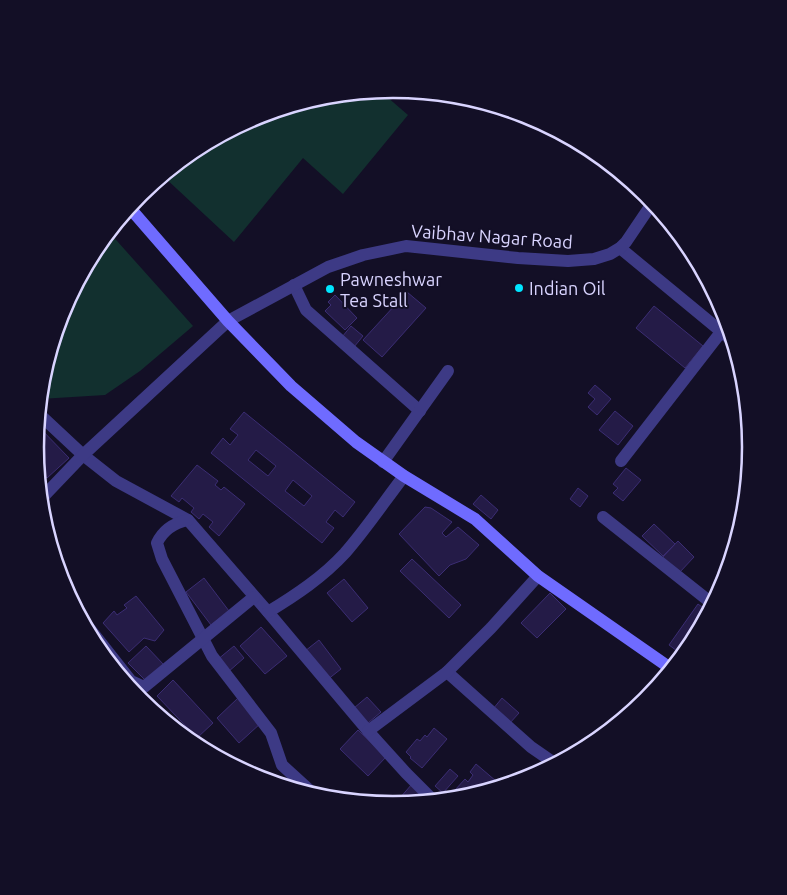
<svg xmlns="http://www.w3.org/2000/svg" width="787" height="895" font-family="Ubuntu,sans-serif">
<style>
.green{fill:#12302f}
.building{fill:#241b47;stroke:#3b2d73;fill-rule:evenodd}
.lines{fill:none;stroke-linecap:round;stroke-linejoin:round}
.street{stroke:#3d3a85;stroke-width:12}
.secondary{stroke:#6f6bff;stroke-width:12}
.poi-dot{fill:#00e5ff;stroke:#130f26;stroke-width:2}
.labels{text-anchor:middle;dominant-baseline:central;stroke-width:4;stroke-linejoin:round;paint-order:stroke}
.street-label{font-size:18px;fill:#d9d4ff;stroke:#130f26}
.poi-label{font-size:18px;fill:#d9d4ff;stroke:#130f26;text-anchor:start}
.rim{fill:none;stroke:#d9d4ff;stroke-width:2.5}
</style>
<rect width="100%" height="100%" fill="#130f26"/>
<g class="green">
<path d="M 379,90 L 408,115 L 343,194 L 303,158 L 234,242 L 163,176 L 195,149 L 257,116 L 324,96 Z"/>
<path d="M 109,232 L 193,326 L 140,371 L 105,395 L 40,399 C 46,341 73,276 109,232 Z"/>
</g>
<g class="building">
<path d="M 407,292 L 426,308 L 382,357 L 363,340 Z"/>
<path d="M 335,295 L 357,318 L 345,330 L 325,311 L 331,305 L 328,302 Z"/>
<path d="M 654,306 L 703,346 L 685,368 L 636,328 Z"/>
<path d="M 351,326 L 363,336 L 354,347 L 342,337 Z"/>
<path d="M 595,385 L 611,399 L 597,415 L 588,407 L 595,399 L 588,393 Z"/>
<path d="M 615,411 L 633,426 L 618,445 L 599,430 Z"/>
<path d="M 244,412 L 355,502 L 343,517 L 335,510 L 326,522 L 334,528 L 322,543 L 211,453 L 223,438 L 230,445 L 238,435 L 230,429 ZM 256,450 L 276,466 L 268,476 L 248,460 ZM 293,480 L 312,496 L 304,506 L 285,491 Z"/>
<path d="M 37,425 L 69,458 L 47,478 L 37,468 L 35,447 Z"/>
<path d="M 197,465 L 218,481 L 215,485 L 221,490 L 224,487 L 245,504 L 219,536 L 209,527 L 213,522 L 203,514 L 199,519 L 191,512 L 194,508 L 182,498 L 179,502 L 171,496 Z"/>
<path d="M 626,468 L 641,480 L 623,501 L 613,493 L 618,488 L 613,484 Z"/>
<path d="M 578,488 L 588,496 L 580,507 L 570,499 Z"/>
<path d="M 481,495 L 498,510 L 491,519 L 473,504 Z"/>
<path d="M 425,507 L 431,508 L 452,522 L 442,533 L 446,537 L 458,527 L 479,545 L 466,559 L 450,565 L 439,576 L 399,534 Z"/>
<path d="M 654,524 L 675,544 L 663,556 L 642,536 Z"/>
<path d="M 678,541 L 694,557 L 679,573 L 662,558 Z"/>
<path d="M 412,559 L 461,605 L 449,618 L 400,571 Z"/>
<path d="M 204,578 L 229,611 L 211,625 L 186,592 Z"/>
<path d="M 344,579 L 368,608 L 352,622 L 327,593 Z"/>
<path d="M 550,593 L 566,609 L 537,638 L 521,623 Z"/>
<path d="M 136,596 L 164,630 L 155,641 L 144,638 L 129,652 L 103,623 L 114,611 L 117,615 L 127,608 L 124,605 Z"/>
<path d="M 698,604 L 710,613 L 691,647 L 684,656 L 669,645 Z"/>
<path d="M 261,627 L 287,656 L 265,674 L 240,646 Z"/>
<path d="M 319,640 L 341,669 L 327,680 L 305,651 Z"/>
<path d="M 146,646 L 164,665 L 146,681 L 128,663 Z"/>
<path d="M 234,646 L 244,658 L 228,672 L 217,660 Z"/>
<path d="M 173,680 L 213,723 L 197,738 L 157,696 Z"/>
<path d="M 367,697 L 381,712 L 368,723 L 354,708 Z"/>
<path d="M 238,698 L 261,723 L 239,743 L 217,718 Z"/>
<path d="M 502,698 L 519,713 L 509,724 L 493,709 Z"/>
<path d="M 434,728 L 447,739 L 422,768 L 410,758 L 411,757 L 406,752 L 417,739 L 420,741 L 425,735 L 427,737 Z"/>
<path d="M 358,730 L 386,757 L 368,776 L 340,749 Z"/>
<path d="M 476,764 L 503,787 L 478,795 L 482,790 L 476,786 L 466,798 L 455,790 L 465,779 L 468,782 L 473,775 L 470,772 Z"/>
<path d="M 450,769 L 458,776 L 443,793 L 435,786 Z"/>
<path d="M 412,784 L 434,802 L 393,806 Z"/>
</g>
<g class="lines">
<g class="street">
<path d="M 620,248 L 734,342"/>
<path d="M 294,285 L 306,310 L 420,411"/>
<path d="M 38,413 L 83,455 L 116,481 L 188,520 L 268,612 L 368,731 L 406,773 L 435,802"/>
<path d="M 621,461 L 728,323"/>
<path d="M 383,462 L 448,371"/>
<path d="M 40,500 L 83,455 L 228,321 L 328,267 L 363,255 L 406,246 L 518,258 L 568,261 L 594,259 L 610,254 L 620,248 L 626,242 L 653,202"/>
<path d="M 603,517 L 714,605"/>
<path d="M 188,520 C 174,523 163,530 157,543 L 162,559 L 212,656 L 271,733 L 282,765 L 317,797"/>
<path d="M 59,573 L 86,624 L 131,681 L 144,687 L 254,597"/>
<path d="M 268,612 C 296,595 323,577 345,553 C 366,529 384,502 404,476"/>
<path d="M 447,672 L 531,747 L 557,765"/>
<path d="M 368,731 L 447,672 L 491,628 L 538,576"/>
</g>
<path class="secondary" d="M 129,207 L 228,321 L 291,386 L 356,442 L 404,476 L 475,519 L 538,576 L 673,670"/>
</g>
<g class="poi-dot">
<circle cx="519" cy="288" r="5"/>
<circle cx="330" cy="289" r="5"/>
</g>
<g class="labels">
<g class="street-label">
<text transform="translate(492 236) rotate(4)">Vaibhav Nagar Road</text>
</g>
<g class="poi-label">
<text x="340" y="279">Pawneshwar<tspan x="340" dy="21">Tea Stall</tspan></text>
<text x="529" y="288">Indian Oil</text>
</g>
</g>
<path d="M0 0H787V895H0ZM44 447a349 349 0 1 1 698 0a349 349 0 1 1-698 0Z" fill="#130f26" fill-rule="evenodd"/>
<path class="rim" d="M44 447a349 349 0 1 1 698 0a349 349 0 1 1-698 0Z"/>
</svg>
